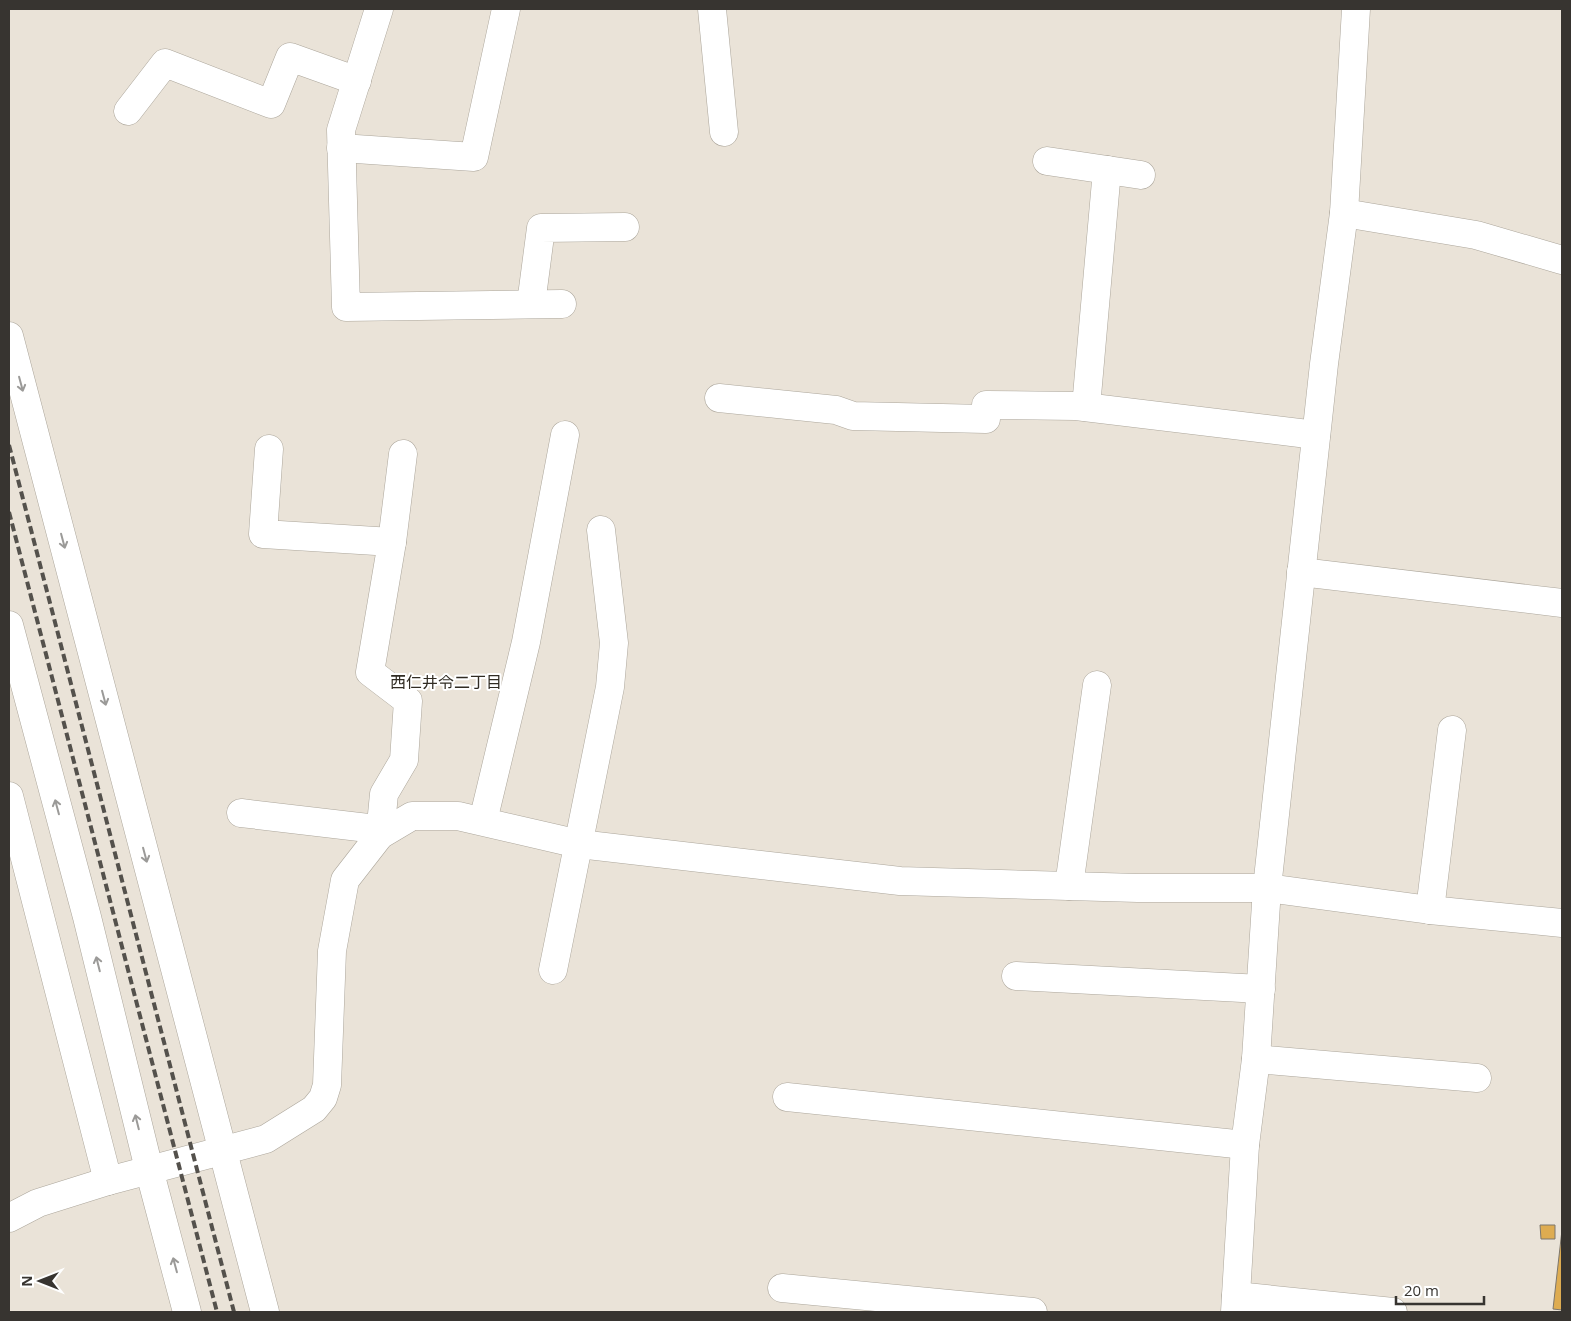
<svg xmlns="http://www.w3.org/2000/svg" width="1571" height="1321" font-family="'Open Sans','Noto Sans JP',sans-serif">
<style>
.building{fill:#deac51;stroke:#7c766c}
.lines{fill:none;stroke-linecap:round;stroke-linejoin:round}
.minor-casing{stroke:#aca69b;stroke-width:29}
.minor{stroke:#fff;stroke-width:28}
.rail{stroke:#54514c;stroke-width:4;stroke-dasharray:8 4;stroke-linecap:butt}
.oneway{stroke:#9b9a98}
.labels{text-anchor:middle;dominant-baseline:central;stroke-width:4;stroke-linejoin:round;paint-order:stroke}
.neighbourhood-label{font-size:16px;fill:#312c23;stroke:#fff}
</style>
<rect width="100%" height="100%" fill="#eae3d8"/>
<g class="building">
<path d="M 1540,1225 L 1555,1225 L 1555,1239 L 1541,1239 Z"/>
<path d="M 1562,1230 L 1562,1310 L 1553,1309 Z"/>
</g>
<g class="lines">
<defs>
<g id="minor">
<path d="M 379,9 L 341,130 L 346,307 L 562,304"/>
<path d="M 712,9 L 724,132"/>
<path d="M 128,111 L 165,63 L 271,104 L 290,57 L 357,81"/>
<path d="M 341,148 L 474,157 L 506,9"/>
<path d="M 1047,161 L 1141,175"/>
<path d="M 1344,213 L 1476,235 L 1562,260"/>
<path d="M 531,304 L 541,228 L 625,227"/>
<path d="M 9,336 L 265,1312"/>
<path d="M 719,398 L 836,410 L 853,416 L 986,419 L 986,405 L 1076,406 L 1316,435"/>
<path d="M 1086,407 L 1107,170"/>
<path d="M 269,449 L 263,534 L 392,542"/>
<path d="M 1301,572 L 1562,603"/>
<path d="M 9,625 L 87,917 L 149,1169 L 187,1312"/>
<path d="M 9,796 L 108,1181 L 38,1203 L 9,1218"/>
<path d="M 241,813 L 368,828 L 380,835 L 384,794 L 404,760 L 408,701 L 370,672 L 392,542 L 403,454"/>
<path d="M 483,821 L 526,642 L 565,435"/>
<path d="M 1069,886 L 1097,685"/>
<path d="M 1430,910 L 1452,730"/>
<path d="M 553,970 L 610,687 L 614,643 L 601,530"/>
<path d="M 1016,976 L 1261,989"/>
<path d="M 1256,1059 L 1477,1078"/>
<path d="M 787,1097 L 1245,1145"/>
<path d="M 108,1181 L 266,1139 L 314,1109 L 323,1098 L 327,1085 L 332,951 L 345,880 L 380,835 L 412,816 L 458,816 L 579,844 L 900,881 L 1138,888 L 1267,888 L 1430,910 L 1562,923"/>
<path d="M 782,1288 L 1033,1312"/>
<path d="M 1236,1296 L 1393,1312"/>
<path d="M 1235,1312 L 1245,1145 L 1256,1059 L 1267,888 L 1324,364 L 1344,213 L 1356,9"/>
</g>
</defs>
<use href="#minor" class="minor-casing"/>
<use href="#minor" class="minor"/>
<g class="rail">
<path d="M 9,445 L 234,1312"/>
<path d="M 9,512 L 217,1312"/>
</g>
</g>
<defs><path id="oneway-shaft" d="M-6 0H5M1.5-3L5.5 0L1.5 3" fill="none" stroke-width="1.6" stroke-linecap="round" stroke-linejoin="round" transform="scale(1.25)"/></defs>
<g class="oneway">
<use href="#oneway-shaft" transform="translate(21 384) rotate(75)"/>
<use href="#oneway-shaft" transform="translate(63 541) rotate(75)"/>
<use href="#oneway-shaft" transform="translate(104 698) rotate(75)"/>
<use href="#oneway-shaft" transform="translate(57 807) rotate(-105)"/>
<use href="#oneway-shaft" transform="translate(145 855) rotate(75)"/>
<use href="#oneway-shaft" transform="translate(98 964) rotate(-104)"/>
<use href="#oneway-shaft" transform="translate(137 1122) rotate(-104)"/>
<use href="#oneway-shaft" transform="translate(175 1265) rotate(-105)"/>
</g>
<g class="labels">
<g class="neighbourhood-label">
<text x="446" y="682">西仁井令二丁目</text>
</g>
</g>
<rect width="1571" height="1321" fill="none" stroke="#373430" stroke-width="20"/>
<g transform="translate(40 1281) rotate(270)" stroke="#ffffff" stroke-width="4" paint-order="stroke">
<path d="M0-4L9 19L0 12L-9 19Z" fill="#373430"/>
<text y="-8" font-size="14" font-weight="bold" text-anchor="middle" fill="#373430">N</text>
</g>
<path d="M1396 1296v8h88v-8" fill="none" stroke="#373430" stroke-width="2.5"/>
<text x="1404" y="1296" font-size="15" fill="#373430" stroke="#ffffff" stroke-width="4" paint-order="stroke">20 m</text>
</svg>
